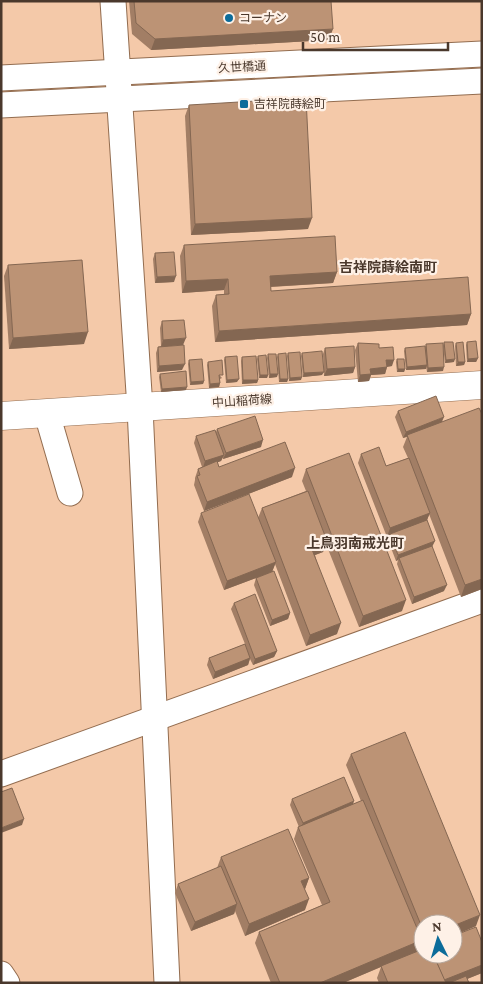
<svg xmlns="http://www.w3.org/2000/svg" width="483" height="984" font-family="'Crimson Pro','Noto Sans JP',serif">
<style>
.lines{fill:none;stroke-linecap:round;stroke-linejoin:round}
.minor-casing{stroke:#936d50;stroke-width:27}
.major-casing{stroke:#936d50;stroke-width:29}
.minor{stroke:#fff;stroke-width:25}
.major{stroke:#fff;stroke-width:28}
.wall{fill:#a27e65}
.shaded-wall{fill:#846752}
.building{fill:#bc9375;stroke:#846752}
.poi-dot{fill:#0c6c9a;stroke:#fef1e7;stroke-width:2}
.labels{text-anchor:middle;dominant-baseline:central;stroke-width:4.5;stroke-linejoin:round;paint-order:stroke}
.poi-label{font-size:12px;fill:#4a382c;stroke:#fef1e7;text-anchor:start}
.street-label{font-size:12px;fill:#4a382c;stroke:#fef1e7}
.neighbourhood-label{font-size:14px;font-weight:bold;fill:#4a382c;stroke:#fef1e7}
</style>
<rect width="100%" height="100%" fill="#f4c9a9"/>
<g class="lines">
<defs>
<g id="minor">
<path d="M 113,1 L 140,408 L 167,983"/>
<path d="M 1,78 L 482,54"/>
<path d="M 1,105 L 482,81"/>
<path d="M 47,414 L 70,493"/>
<path d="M 1,774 L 482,600"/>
<path d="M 1,974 L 7,983"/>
</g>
<path id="major" d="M 1,416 L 482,385"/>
</defs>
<use href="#minor" class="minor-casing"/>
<use href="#major" class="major-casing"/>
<use href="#minor" class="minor"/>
<use href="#major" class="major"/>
</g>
<g class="wall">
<path d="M 129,1 L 331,1 L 329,40 L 151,50 L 132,34 Z"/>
<path d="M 189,105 L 308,229 L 191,235 L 185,116 Z"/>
<path d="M 184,245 L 337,272 L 333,283 L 271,287 L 271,291 L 471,314 L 467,325 L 215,342 L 212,306 L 216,295 L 224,294 L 224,290 L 182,293 L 180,256 Z"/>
<path d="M 155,253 L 174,282 L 155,283 L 153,259 Z"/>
<path d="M 8,265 L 84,344 L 9,349 L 4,276 Z"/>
<path d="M 162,321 L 183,345 L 168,346 L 182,370 L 157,372 L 156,353 L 158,347 L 161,346 L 160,328 Z"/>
<path d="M 444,342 L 454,362 L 445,363 L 443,346 Z"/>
<path d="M 467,342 L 478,358 L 476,362 L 467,362 L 466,345 Z"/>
<path d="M 358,343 L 379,348 L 392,366 L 387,367 L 385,374 L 371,375 L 369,381 L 358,382 L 355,350 Z"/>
<path d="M 456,343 L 465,362 L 464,365 L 456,366 L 455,346 Z"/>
<path d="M 426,344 L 443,371 L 427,372 L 426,366 L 426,369 L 406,370 L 404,351 L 405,348 L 425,347 Z"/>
<path d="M 325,348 L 355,367 L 353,373 L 324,376 L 323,354 Z"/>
<path d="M 288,353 L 301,380 L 289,381 L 287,356 Z"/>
<path d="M 302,353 L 322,375 L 303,377 L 301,356 Z"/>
<path d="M 268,354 L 277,377 L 269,378 L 267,358 Z"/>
<path d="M 278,354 L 288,379 L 287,382 L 279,382 L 277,357 Z"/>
<path d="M 258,356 L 268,375 L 267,378 L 259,378 L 257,359 Z"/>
<path d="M 225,357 L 237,382 L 226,383 L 224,360 Z"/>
<path d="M 242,357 L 258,380 L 257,383 L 242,384 L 241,361 Z"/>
<path d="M 397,359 L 405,369 L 404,372 L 397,372 L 396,362 Z"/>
<path d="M 189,360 L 204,381 L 203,384 L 190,385 L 188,364 Z"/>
<path d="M 208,362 L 222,378 L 220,379 L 220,383 L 219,387 L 209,388 L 207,365 Z"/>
<path d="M 160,374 L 186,390 L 161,392 L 159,377 Z"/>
<path d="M 398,411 L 442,422 L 482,414 L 482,589 L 461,597 L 429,514 L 427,521 L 432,547 L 444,591 L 412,604 L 397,564 L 398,560 L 396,561 L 388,540 L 390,536 L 387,537 L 358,463 L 361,454 L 386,466 L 408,458 L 403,447 L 407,437 L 403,438 L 395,417 Z"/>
<path d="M 217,429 L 261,447 L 223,459 L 223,457 L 221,461 L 217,462 L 219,467 L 292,477 L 204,511 L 194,485 L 195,480 L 195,478 L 198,469 L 202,467 L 194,443 L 196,436 L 216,432 Z"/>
<path d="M 306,469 L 402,611 L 359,627 L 326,544 L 323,552 L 315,555 L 337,634 L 306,646 L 275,564 L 272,572 L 224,590 L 198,522 L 201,513 L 258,518 L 262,508 L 306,491 L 302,481 Z"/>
<path d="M 256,578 L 290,613 L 288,619 L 270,626 L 254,585 Z"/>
<path d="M 234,603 L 277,651 L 274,657 L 253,665 L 250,659 L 248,665 L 213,679 L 207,665 L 209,658 L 245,644 L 231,609 Z"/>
<path d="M 351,754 L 476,926 L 453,936 L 453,924 L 423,924 L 423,948 L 422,949 L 420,945 L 418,951 L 482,942 L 482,973 L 467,979 L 469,983 L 379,983 L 377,978 L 381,967 L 343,983 L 271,983 L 255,943 L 259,932 L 322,905 L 294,839 L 298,827 L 299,827 L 290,805 L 292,799 L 353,804 L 361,801 L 346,765 Z"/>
<path d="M 221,857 L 309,878 L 305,889 L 305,910 L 245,936 L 235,911 L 234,914 L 191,931 L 175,893 L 178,884 L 217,868 Z"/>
</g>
<g class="shaded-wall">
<path d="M 333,29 L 329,40 L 151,50 L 155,39 Z"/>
<path d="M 312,218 L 308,229 L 191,235 L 195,224 Z"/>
<path d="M 337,272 L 333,283 L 266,287 L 270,276 Z"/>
<path d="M 176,276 L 174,282 L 155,283 L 157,277 Z"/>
<path d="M 228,279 L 224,290 L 182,293 L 186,281 Z"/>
<path d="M 471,314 L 467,325 L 215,342 L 219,331 Z"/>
<path d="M 88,332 L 84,344 L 9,349 L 13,338 Z"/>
<path d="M 186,338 L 183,345 L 161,347 L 163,340 Z"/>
<path d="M 478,358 L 476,362 L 467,362 L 468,359 Z"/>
<path d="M 455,359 L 454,362 L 445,363 L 446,360 Z"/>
<path d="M 386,360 L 394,360 L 392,366 L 384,367 Z"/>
<path d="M 458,362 L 465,362 L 464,365 L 456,366 Z"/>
<path d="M 185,364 L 182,370 L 157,372 L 159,366 Z"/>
<path d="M 427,365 L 426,369 L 406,370 L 407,367 Z"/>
<path d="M 355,367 L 353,373 L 324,376 L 327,369 Z"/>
<path d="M 387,367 L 385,374 L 371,375 L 369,381 L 358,382 L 360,375 L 370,369 Z"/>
<path d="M 444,367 L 443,371 L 427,372 L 428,368 Z"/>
<path d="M 398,369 L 405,369 L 404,372 L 397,372 Z"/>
<path d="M 324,372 L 322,375 L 303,377 L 304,373 Z"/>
<path d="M 270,374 L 278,374 L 277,377 L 269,378 Z"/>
<path d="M 260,375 L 268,375 L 267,378 L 259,378 Z"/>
<path d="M 302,377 L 301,380 L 289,381 L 290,378 Z"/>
<path d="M 239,379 L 237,382 L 226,383 L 227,380 Z"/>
<path d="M 280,379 L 288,379 L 287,382 L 279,382 Z"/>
<path d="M 243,380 L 258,380 L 257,383 L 242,384 Z"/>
<path d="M 204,381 L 203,384 L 190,385 L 191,382 Z"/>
<path d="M 220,383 L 219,387 L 209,388 L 210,384 Z"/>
<path d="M 187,387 L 186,390 L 161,392 L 162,389 Z"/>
<path d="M 444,417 L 441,424 L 403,438 L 406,432 Z"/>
<path d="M 263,440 L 261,447 L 223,459 L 226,453 Z"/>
<path d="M 224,455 L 221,461 L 203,468 L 205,461 Z"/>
<path d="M 295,468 L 292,477 L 204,511 L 207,502 Z"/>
<path d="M 430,513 L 426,522 L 390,534 L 390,536 L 387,537 L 390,528 Z"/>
<path d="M 327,541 L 323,552 L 307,558 L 311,547 Z"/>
<path d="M 435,541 L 432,547 L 399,558 L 398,560 L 396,561 L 398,555 Z"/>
<path d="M 276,562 L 272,572 L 224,590 L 227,581 Z"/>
<path d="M 482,579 L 482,589 L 461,597 L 465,585 Z"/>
<path d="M 447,585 L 444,591 L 412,604 L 414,597 Z"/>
<path d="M 406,600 L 402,611 L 359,627 L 363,616 Z"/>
<path d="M 290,613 L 288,619 L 270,626 L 272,620 Z"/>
<path d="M 341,623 L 337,634 L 306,646 L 310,635 Z"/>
<path d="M 277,651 L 274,657 L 253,665 L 255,659 Z"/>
<path d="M 250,658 L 248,665 L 213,679 L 215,672 Z"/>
<path d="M 354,801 L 352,808 L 300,829 L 303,823 Z"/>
<path d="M 24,819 L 22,825 L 1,833 L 1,828 Z"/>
<path d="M 309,878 L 305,889 L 301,881 Z"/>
<path d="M 309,899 L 305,910 L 245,936 L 249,924 Z"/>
<path d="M 237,904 L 234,914 L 191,931 L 195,922 Z"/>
<path d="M 480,915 L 476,926 L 453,936 L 453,926 Z"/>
<path d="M 422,940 L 418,951 L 343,983 L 320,983 Z"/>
<path d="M 482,965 L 482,973 L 457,983 L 443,983 L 444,980 Z"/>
</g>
<g class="building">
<path d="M 134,1 L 331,1 L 333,29 L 155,39 L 136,23 Z"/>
<path d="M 306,98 L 312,218 L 195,224 L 189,105 Z"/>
<path d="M 335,236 L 337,272 L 270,276 L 271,291 L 468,277 L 471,314 L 219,331 L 216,295 L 229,294 L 228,279 L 186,281 L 184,245 Z"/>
<path d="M 174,252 L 176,276 L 157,277 L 155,253 Z"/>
<path d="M 82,260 L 88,332 L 13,338 L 8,265 Z"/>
<path d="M 184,320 L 186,338 L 163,340 L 162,321 Z"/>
<path d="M 476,341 L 478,358 L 468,359 L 467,342 Z"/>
<path d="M 444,342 L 453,342 L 455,359 L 446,360 Z"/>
<path d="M 463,342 L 465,362 L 458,362 L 456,343 Z"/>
<path d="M 358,343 L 379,344 L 379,348 L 393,347 L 394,360 L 386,360 L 387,367 L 370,369 L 371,374 L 360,375 Z"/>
<path d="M 443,343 L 444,367 L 428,368 L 426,344 Z"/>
<path d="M 184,345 L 185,364 L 159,366 L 158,347 Z"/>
<path d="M 354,346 L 355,367 L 327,369 L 325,348 Z"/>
<path d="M 425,346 L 427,365 L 407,367 L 405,348 Z"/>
<path d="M 322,351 L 324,372 L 304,373 L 302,353 Z"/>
<path d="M 300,352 L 302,377 L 290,378 L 288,353 Z"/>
<path d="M 286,353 L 288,379 L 280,379 L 278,354 Z"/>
<path d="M 268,354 L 276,354 L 278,374 L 270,374 Z"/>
<path d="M 266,355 L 268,375 L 260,375 L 258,356 Z"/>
<path d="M 237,356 L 239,379 L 227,380 L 225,357 Z"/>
<path d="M 256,356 L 258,380 L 243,380 L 242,357 Z"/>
<path d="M 202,359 L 204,381 L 191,382 L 189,360 Z"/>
<path d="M 397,359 L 404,359 L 405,369 L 398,369 Z"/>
<path d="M 222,360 L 223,375 L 219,375 L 220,383 L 210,384 L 208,362 Z"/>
<path d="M 186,371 L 187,387 L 162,389 L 160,374 Z"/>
<path d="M 436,396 L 444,417 L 406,432 L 398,411 Z"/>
<path d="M 479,408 L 482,414 L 482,579 L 465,585 L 407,435 Z"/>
<path d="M 255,416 L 263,440 L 226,453 L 217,429 Z"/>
<path d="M 215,430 L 224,455 L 205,461 L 196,436 Z"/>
<path d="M 285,442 L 295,468 L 207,502 L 197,476 L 200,475 L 198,469 L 217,461 L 219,467 Z"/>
<path d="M 379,447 L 386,466 L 409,458 L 430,513 L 390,528 L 361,454 Z"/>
<path d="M 349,453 L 406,600 L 363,616 L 306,469 Z"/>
<path d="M 308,491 L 327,541 L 311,547 L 341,623 L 310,635 L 262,508 Z"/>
<path d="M 249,494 L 276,562 L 227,581 L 201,513 Z"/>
<path d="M 427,520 L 435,541 L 398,555 L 390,534 Z"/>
<path d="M 432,546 L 447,585 L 414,597 L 399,558 Z"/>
<path d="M 274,571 L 290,613 L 272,620 L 256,578 Z"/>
<path d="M 255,594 L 277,651 L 255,659 L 234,603 Z"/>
<path d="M 245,644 L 250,658 L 215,672 L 209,658 Z"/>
<path d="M 405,732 L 480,915 L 453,926 L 453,924 L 423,924 L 423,930 L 351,754 Z"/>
<path d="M 344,777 L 354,801 L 303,823 L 292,799 Z"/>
<path d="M 12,788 L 24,819 L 1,828 L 1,792 Z"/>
<path d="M 363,800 L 422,940 L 320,983 L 280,983 L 259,932 L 330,902 L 298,827 Z"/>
<path d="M 288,829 L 309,878 L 301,881 L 309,899 L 249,924 L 221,857 Z"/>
<path d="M 221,866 L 237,904 L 195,922 L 178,884 Z"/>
<path d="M 476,927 L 482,942 L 482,965 L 444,980 L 433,954 L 453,954 L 453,936 Z"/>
<path d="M 423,949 L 423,954 L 433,954 L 446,983 L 388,983 L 381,966 Z"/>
<path d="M 466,976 L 469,983 L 449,983 Z"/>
</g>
<g class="poi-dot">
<circle cx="229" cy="18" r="5"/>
<rect x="239" y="99" width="10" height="10" rx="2.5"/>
</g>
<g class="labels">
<g class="poi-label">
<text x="239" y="18">コーナン</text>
<text x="254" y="104">吉祥院蒔絵町</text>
</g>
<g class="street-label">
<text transform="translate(242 67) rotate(-3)">久世橋通</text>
<text transform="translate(242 401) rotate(-4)">中山稲荷線</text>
</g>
<g class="neighbourhood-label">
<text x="388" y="267">吉祥院蒔絵南町</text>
<text x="355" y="543">上鳥羽南戒光町</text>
</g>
</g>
<rect width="483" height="984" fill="none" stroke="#4a382c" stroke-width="5"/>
<g transform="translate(438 939) rotate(355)"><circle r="24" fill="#fef1e7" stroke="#b6a79c"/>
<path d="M0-4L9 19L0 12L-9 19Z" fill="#0c6c9a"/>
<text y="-8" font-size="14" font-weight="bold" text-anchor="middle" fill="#4a382c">N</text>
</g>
<path d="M303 42v8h145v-8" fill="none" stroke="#4a382c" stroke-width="2.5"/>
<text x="310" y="42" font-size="15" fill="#4a382c" stroke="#fef1e7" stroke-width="4" paint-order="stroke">50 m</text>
</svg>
